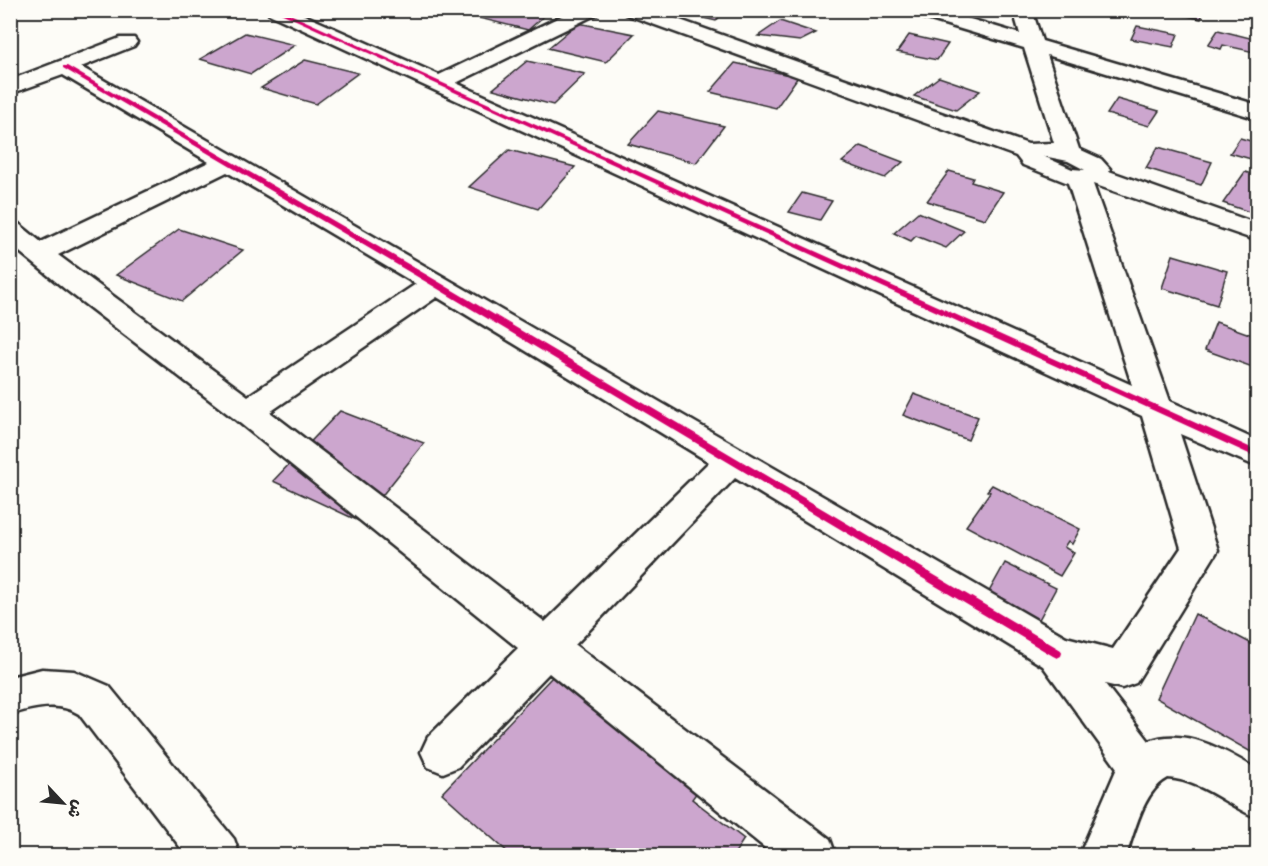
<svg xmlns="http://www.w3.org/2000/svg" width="1268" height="866" font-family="'Architects Daughter','Playpen Sans Arabic',sans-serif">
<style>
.building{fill:#cca6ce;stroke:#2b2b2b;stroke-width:1.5}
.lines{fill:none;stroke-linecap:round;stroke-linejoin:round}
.minor-casing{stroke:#2b2b2b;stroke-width:5}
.minor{fill:#fdfcf7;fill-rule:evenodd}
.cycleway-casing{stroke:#fdfcf7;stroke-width:4}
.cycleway{fill:#d6006c;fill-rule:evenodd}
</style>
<rect width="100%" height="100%" fill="#fdfcf7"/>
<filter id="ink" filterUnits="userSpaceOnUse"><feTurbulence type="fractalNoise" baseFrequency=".0167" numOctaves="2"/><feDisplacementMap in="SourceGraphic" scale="12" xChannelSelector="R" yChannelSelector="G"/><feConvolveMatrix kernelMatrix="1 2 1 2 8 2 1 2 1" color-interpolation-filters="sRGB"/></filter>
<g filter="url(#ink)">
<g class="building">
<path d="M 484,10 L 551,10 L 528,30 L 475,17 Z"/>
<path d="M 670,10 L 725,10 L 716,21 Z"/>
<path d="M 1160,10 L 1204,10 L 1201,19 Z"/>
<path d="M 780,21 L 816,33 L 800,41 L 758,36 Z"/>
<path d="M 578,23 L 634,34 L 606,62 L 548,48 Z"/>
<path d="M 1137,26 L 1178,34 L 1173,47 L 1131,39 Z"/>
<path d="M 1218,30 L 1258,40 L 1258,45 L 1254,52 L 1223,45 L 1221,49 L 1208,45 Z"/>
<path d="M 245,33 L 295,45 L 251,74 L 200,59 Z"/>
<path d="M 909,35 L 948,44 L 937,60 L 897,52 Z"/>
<path d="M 305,60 L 358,73 L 316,104 L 261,88 Z"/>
<path d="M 527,61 L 585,74 L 553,105 L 493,89 Z"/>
<path d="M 735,63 L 798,77 L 776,108 L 710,92 Z"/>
<path d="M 939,77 L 980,91 L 956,110 L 914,96 Z"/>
<path d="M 1117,99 L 1159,111 L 1149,126 L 1107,114 Z"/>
<path d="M 658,111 L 724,126 L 696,163 L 628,144 Z"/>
<path d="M 1240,138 L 1258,143 L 1258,161 L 1230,153 Z"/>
<path d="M 861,146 L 903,162 L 885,178 L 842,162 Z"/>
<path d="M 1158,147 L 1212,162 L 1201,185 L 1146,168 Z"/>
<path d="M 509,150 L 575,167 L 538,209 L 469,187 Z"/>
<path d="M 949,171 L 973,178 L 971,182 L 1003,192 L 985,219 L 927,201 Z"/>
<path d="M 1245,172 L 1258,176 L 1258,215 L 1223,203 Z"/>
<path d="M 802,193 L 832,201 L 820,220 L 789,212 Z"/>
<path d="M 918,212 L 964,231 L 946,248 L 916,236 L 911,241 L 894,233 Z"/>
<path d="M 179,229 L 243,250 L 182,301 L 116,275 Z"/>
<path d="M 1173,255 L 1227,271 L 1217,305 L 1162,288 Z"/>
<path d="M 1216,322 L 1258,337 L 1258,369 L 1205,350 Z"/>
<path d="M 914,394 L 978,417 L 968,440 L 903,415 Z"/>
<path d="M 340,411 L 424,443 L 361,522 L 273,481 Z"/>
<path d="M 992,485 L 1080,529 L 1072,544 L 1068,541 L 1064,547 L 1074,553 L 1060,576 L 966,526 L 990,492 L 987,491 Z"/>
<path d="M 1005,563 L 1056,588 L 1036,625 L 985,599 Z"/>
<path d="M 1195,614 L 1258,647 L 1258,756 L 1156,698 Z"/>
<path d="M 552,677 L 700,788 L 692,799 L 744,839 L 733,856 L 512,856 L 442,793 Z"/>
</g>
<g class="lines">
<defs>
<g id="minor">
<path d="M 267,10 L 293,10 L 439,75 L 574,10 L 599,10 L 597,14 L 456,83 L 1132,385 L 1068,183 L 1023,165 L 1016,156 L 625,14 L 623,10 L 652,10 L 1028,144 L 1054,143 L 1024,48 L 911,14 L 909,10 L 940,10 L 1020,34 L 1013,10 L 1032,10 L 1042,41 L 1258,105 L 1258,119 L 1047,55 L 1079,149 L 1101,159 L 1110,169 L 1109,171 L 1258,224 L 1258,241 L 1093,184 L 1170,401 L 1258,441 L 1258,467 L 1180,434 L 1218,550 L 1136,683 L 1122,688 L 1105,684 L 1149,741 C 1186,727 1226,751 1258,770 L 1258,818 C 1226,805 1203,781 1168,778 C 1143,791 1135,831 1126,856 L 1079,856 L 1117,768 L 1043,666 L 735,478 L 575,645 L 830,839 L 836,856 L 775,856 L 549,673 L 458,767 L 443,773 L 428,767 L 421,752 L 428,737 L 518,648 L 236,420 L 65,289 L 10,244 L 10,222 L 19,224 L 41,242 L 209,162 L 63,75 L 10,94 L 10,80 L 120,38 L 134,38 L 137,42 L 134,46 L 81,67 L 1066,637 L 1113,649 L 1181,548 L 1142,416 L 269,14 ZM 1043,156 L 1068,161 L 1085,170 L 1072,169 ZM 227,172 L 416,284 L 248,396 L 58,255 ZM 437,297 L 709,462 L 545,622 L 270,412 Z"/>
<path d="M 42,669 L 74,671 L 109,686 L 234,839 L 240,856 L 187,856 L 79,714 C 58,701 33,707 10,715 L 10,677 Z"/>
</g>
</defs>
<use href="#minor" class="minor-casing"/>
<use href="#minor" class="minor"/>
<defs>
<g id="cycleway">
<path d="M 274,10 L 281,10 L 1258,451 L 1258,458 Z"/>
<path d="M 63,66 L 67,66 L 439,282 L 1061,650 L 1062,653 L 1061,656 L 1057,658 L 1053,656 L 433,286 L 63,68 Z"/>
</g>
</defs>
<use href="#cycleway" class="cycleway-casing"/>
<use href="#cycleway" class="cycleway"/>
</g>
</g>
<rect width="1268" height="866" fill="none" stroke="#fdfcf7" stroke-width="36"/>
<rect x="18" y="18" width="1232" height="830" fill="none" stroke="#2b2b2b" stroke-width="2" filter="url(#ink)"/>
<g transform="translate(63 803) rotate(116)" stroke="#fdfcf7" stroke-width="4.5" paint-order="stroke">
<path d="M0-4.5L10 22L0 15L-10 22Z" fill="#2b2b2b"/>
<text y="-9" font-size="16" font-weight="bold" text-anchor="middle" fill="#2b2b2b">ش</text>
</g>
</svg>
